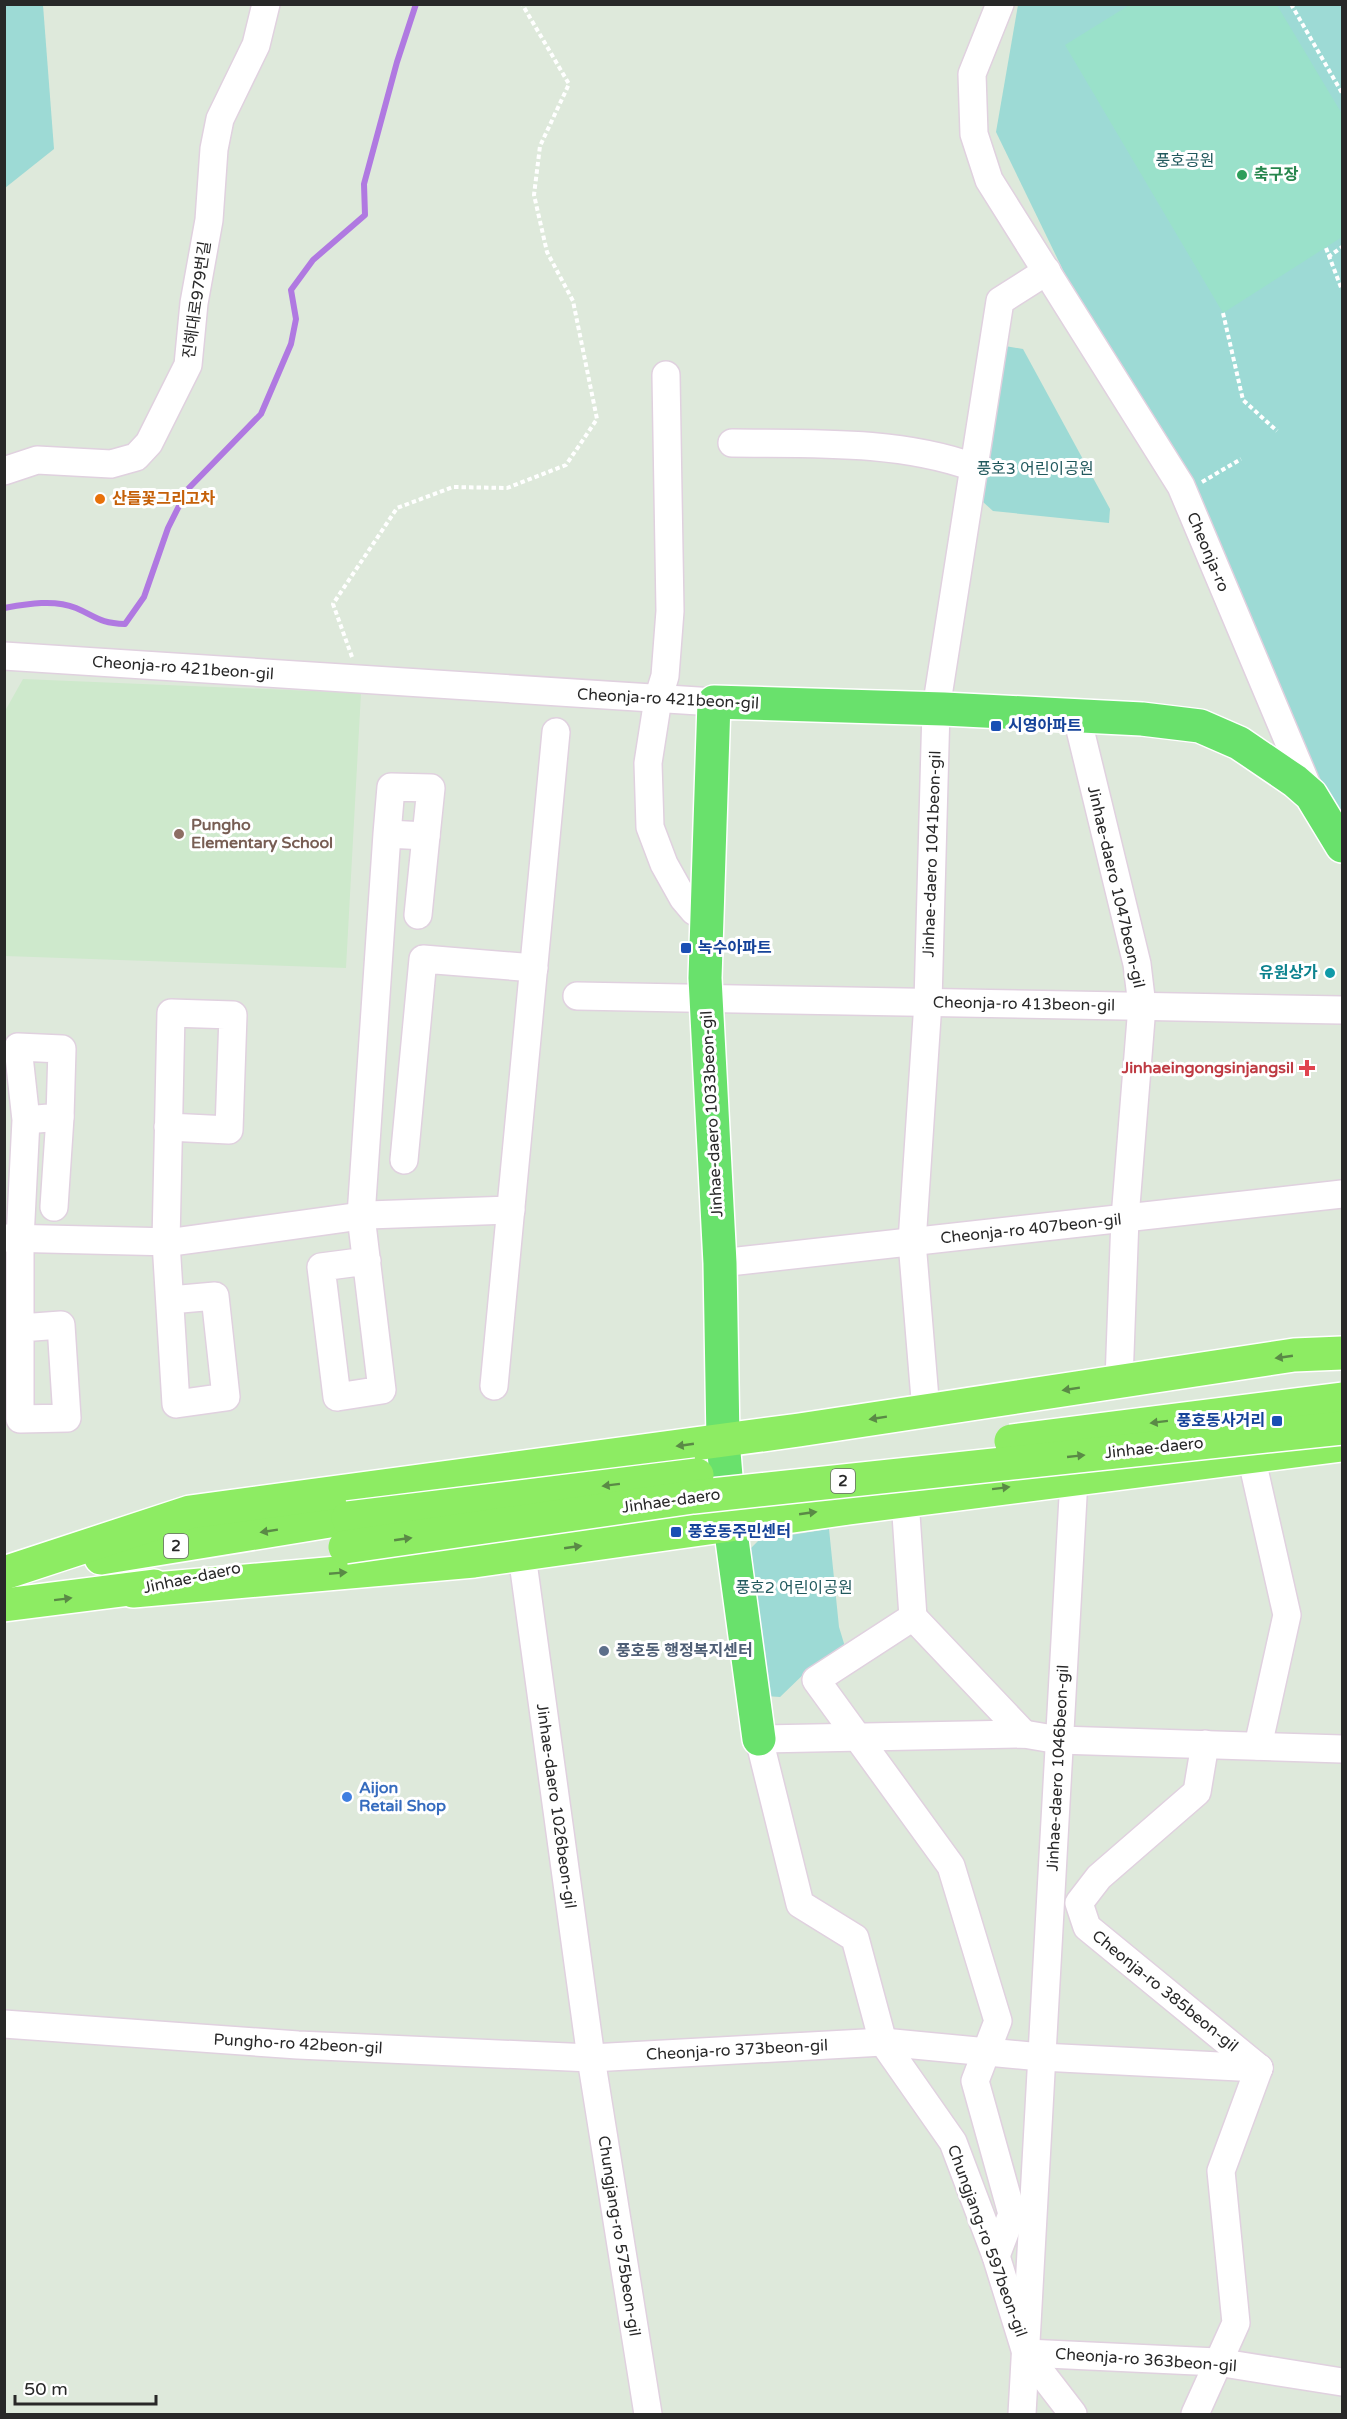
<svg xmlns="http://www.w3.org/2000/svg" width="1347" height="2419" font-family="'Varela Round','Noto Sans KR',sans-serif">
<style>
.education{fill:#cee9cc}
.green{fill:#9ddad5}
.pitch{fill:#9ae1ca}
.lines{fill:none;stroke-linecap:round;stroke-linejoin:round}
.stream{stroke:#b079e1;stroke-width:6}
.minor-casing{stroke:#e0d1df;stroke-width:30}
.major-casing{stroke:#fff;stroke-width:36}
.highway-casing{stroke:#fff;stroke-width:36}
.path{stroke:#fff;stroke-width:4;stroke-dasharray:4.5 3;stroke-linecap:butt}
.minor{stroke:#fff;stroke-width:27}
.major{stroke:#69e16c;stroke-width:33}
.highway{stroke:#8dec63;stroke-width:33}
.highway-bridge-casing{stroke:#fff;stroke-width:36;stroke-linecap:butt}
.highway-bridge{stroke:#8dec63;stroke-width:33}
.oneway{fill:#5a8a46}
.leisure-dot{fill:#2e9e5b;stroke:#fff;stroke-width:2}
.food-dot{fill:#e8710a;stroke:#fff;stroke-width:2}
.transit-dot{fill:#1a4fb4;stroke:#fff;stroke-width:2}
.education-dot{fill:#8d6e63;stroke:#fff;stroke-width:2}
.culture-dot{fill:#0f9aa8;stroke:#fff;stroke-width:2}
.health-dot{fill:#e0444e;stroke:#fff;stroke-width:2}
.service-dot{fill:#5c6f8a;stroke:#fff;stroke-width:2}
.shop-dot{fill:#3f7fe0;stroke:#fff;stroke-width:2}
.labels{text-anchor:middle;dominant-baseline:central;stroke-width:6;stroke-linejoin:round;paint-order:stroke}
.shield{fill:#fff;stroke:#686868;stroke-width:1.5}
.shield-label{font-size:15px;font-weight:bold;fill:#282828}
.park-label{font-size:16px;fill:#21595d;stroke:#fff}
.leisure-label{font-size:16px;font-weight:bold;fill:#27864d;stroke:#fff;text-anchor:start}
.street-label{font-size:16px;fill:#282828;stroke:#fff}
.food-label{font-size:16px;font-weight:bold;fill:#c56008;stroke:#fff;text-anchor:start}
.transit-label{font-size:16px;font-weight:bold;fill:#164399;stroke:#fff;text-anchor:start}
.education-label{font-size:16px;font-weight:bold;fill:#785e54;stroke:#fff;text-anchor:start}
.culture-label{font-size:16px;font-weight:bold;fill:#0d838f;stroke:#fff;text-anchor:end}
.health-label{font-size:16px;font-weight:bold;fill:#be3a42;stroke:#fff;text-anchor:end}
.service-label{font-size:16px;font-weight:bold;fill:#4e5e75;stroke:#fff;text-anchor:start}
.shop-label{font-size:16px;font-weight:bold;fill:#366cbe;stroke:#fff;text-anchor:start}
</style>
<rect width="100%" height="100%" fill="#dee9db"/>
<path class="education" d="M 23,679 L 361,693 L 346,968 L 5,956 L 5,711 Z"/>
<g class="green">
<path d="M 5,4 L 43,5 L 54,149 L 5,188 Z"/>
<path d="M 1018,5 L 1342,5 L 1342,845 L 996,132 Z"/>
<path d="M 1005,346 L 1023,349 L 1110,509 L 1109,523 L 993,511 L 983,502 Z"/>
<path d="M 829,1529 L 839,1627 L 846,1650 L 808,1670 L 780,1697 L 765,1696 L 750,1549 L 759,1540 Z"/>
</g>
<path class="pitch" d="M 1131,4 L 1277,5 L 1342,114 L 1342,237 L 1223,313 L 1065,45 Z"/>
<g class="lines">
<path class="stream" d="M 4,608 C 27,604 54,599 76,608 C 97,617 99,623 125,624 L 144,597 L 168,528 L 187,490 L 261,414 L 291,344 L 296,319 L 291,290 L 313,260 L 365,215 L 364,184 L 397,62 L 416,4"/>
<defs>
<g id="minor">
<path d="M 1000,4 L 972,74 L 974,134 L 989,180 L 1181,486 L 1311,795"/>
<path d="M 666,375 L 670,611 L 665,676 L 658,699 L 648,763 L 650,827 L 664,864 L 683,898 L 694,911 L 707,918"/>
<path d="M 732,443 C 812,444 898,440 973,467"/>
<path d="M 4,471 L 37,460 L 111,464 L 136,457 L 149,443 L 188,365 L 194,303 L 209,220 L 214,149 L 220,119 L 256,45 L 266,4"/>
<path d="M 4,656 L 714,702"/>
<path d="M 1077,717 L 1137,964 L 1142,1006 L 1125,1218 L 1119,1381"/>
<path d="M 418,915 L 426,836"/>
<path d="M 577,996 L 1342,1010"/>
<path d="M 168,1127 L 229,1130 L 233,1015 L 171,1013 L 166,1242 L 176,1404 L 226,1397 L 215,1296 L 170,1300"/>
<path d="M 404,1160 L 423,959 L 534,968"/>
<path d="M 54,1207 L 60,1117"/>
<path d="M 4,1238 L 173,1242 L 368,1215 L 511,1210"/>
<path d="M 367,1261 L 321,1267 L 337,1397 L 382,1390 L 361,1216 L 387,834 L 391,787 L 431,788 L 426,836 L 387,834"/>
<path d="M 720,1263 L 1342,1194"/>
<path d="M 20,1328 L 61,1325 L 67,1418 L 20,1419 L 20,1239 L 26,1120 L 18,1047 L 62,1049 L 60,1117 L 26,1120"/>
<path d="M 494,1386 L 556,732"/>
<path d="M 926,1411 L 912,1242 L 928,1002 L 936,709 L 1000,301 L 1047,271"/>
<path d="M 1251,1456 L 1287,1615 L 1258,1746"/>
<path d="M 905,1500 L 913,1617 L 816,1680 L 951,1866 L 998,2021 L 975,2081 L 1012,2214 L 996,2256"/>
<path d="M 522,1555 L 591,2058 L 648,2414"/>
<path d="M 913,1617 L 1024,1734"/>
<path d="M 1205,1744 L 1197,1792 L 1099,1877 L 1079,1903 L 1087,1927 L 1259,2068"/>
<path d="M 4,2024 L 298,2045 L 591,2058 L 883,2042 L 1041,2057 L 1259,2068"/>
<path d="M 1026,2353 L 1217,2362 L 1342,2382"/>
<path d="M 1022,2414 L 1074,1479"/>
<path d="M 1073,2414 L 1026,2353 L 996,2256 L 953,2142 L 883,2042 L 855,1938 L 800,1904 L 759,1739 L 1024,1734 L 1059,1740 L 1342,1749"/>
<path d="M 1195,2414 L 1236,2323 L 1221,2171 L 1259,2068"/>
</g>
<path id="major" d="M 759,1739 L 730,1525 L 723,1440 L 720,1263 L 705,978 L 714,702 L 944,709 L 1142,719 L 1200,726 L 1239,743 L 1295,781 L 1311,795 L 1342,846"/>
<g id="highway">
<path d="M 101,1558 L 348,1518"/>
<path d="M 4,1573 L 190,1512 L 799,1430 L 1294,1355 L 1342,1353"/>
<path d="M 133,1591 L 474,1561 L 849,1508 L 1342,1445"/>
<path d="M 4,1605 L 154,1586"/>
</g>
</defs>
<use href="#minor" class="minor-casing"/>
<use href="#major" class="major-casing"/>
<use href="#highway" class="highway-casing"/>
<g class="path">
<path d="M 1291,4 L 1342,93"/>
<path d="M 1326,248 L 1342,290"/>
<path d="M 1328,257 L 1342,247"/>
<path d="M 1223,313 L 1243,400 L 1277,431"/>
<path d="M 1202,482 L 1241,459"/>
<path d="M 352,657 L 333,604 L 397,508 L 453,487 L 507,488 L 566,465 L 597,419 L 573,301 L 547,252 L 534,195 L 540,146 L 569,84 L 522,4"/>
</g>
<use href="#minor" class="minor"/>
<use href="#major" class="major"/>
<use href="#highway" class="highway"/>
<defs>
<g id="highway-bridge">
<path d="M 1011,1441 L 1342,1399"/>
<path d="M 348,1518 L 697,1475"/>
<path d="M 345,1547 L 693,1497 L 1342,1428"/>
</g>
</defs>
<use href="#highway-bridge" class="highway-bridge-casing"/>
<use href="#highway-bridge" class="highway-bridge"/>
</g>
<defs><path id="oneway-solid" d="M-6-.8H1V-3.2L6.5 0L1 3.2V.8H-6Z" transform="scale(1.5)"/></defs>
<g class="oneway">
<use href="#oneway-solid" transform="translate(1284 1357) rotate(172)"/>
<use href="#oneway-solid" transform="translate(1071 1389) rotate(171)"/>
<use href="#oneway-solid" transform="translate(878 1418) rotate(171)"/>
<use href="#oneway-solid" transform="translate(1159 1422) rotate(173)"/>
<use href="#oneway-solid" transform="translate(685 1445) rotate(172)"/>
<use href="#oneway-solid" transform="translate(1076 1456) rotate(-6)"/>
<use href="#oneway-solid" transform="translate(611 1485) rotate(173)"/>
<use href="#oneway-solid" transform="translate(1001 1488) rotate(-7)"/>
<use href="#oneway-solid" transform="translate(808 1513) rotate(-8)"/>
<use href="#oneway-solid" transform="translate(269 1531) rotate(171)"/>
<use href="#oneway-solid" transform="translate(403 1539) rotate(-8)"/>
<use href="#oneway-solid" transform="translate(573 1547) rotate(-8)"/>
<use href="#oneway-solid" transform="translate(338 1573) rotate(-5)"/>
<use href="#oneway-solid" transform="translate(63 1599) rotate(-7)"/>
</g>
<circle class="leisure-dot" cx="1242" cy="175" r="6"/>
<circle class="food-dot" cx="100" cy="499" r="6"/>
<g class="transit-dot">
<rect x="990" y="720" width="12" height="12" rx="3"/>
<rect x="680" y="942" width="12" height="12" rx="3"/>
<rect x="1271" y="1415" width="12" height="12" rx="3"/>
<rect x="670" y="1526" width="12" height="12" rx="3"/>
</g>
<circle class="education-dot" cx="179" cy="834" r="6"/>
<circle class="culture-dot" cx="1330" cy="973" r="6"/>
<path class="health-dot" d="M1304 1059h6v6h6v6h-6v6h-6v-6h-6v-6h6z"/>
<circle class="service-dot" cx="604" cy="1651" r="6"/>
<circle class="shop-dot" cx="347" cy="1797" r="6"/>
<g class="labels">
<g class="shield">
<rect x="831" y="1469" width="24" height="24" rx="4.5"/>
<rect x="164" y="1534" width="24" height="24" rx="4.5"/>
</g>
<g class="shield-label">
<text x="843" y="1481">2</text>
<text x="176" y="1546">2</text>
</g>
<g class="park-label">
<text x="1185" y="161">풍호공원</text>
<text x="1035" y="469">풍호3 어린이공원</text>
<text x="794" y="1588">풍호2 어린이공원</text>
</g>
<g class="leisure-label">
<text x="1254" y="175">축구장</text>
</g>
<g class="street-label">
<text transform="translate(197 300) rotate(-82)">진해대로979번길</text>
<text transform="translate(1208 552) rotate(67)">Cheonja-ro</text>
<text transform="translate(183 668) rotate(4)">Cheonja-ro 421beon-gil</text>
<text transform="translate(668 699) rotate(3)">Cheonja-ro 421beon-gil</text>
<text transform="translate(932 854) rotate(-88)">Jinhae-daero 1041beon-gil</text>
<text transform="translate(1116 887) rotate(77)">Jinhae-daero 1047beon-gil</text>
<text transform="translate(1024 1004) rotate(1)">Cheonja-ro 413beon-gil</text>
<text transform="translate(712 1114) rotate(-93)">Jinhae-daero 1033beon-gil</text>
<text transform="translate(1031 1229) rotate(-6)">Cheonja-ro 407beon-gil</text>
<text transform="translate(1154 1448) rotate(-6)">Jinhae-daero</text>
<text transform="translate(671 1501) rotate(-8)">Jinhae-daero</text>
<text transform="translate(192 1578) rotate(-12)">Jinhae-daero</text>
<text transform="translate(1058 1768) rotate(-87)">Jinhae-daero 1046beon-gil</text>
<text transform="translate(556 1806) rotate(82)">Jinhae-daero 1026beon-gil</text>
<text transform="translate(1165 1991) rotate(39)">Cheonja-ro 385beon-gil</text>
<text transform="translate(298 2044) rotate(3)">Pungho-ro 42beon-gil</text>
<text transform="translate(737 2050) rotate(-3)">Cheonja-ro 373beon-gil</text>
<text transform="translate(619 2236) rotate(81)">Chungjang-ro 575beon-gil</text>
<text transform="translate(987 2241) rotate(70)">Chungjang-ro 597beon-gil</text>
<text transform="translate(1146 2360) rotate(4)">Cheonja-ro 363beon-gil</text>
</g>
<g class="food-label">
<text x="112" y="499">산들꽃그리고차</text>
</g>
<g class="transit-label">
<text x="1008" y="726">시영아파트</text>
<text x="698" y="948">녹수아파트</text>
<text x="1265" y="1421" text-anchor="end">풍호동사거리</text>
<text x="688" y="1532">풍호동주민센터</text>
</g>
<g class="education-label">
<text x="191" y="825">Pungho<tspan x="191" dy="18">Elementary School</tspan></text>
</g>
<g class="culture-label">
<text x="1318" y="973">유원상가</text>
</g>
<g class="health-label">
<text x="1294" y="1068">Jinhaeingongsinjangsil</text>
</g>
<g class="service-label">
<text x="616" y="1651">풍호동 행정복지센터</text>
</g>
<g class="shop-label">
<text x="359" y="1788">Aijon<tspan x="359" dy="18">Retail Shop</tspan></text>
</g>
</g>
<rect width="1347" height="2419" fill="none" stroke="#282828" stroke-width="12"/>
<path d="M15 2395v9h141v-9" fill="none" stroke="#282828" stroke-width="3"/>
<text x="24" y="2395" font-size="18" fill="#282828" stroke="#ffffff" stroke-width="4.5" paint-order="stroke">50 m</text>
</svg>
